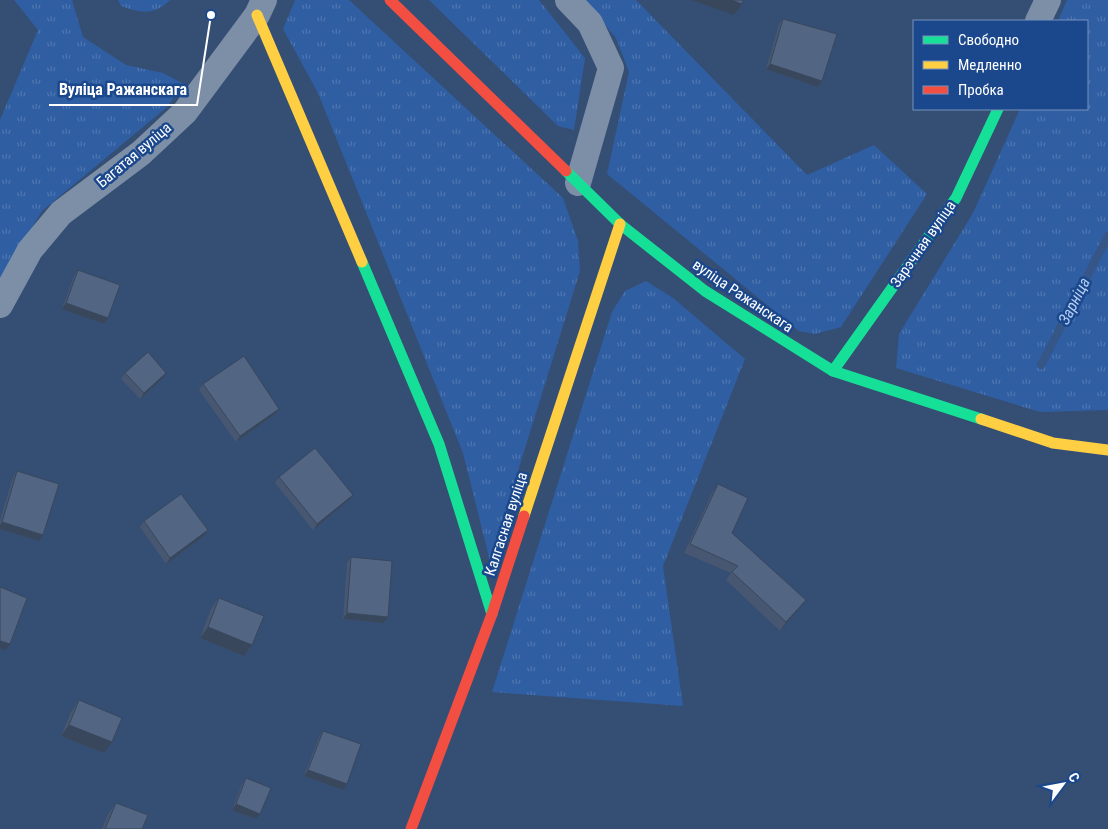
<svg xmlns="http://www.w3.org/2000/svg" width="1108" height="829" font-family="'Roboto Condensed',sans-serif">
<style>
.grass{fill:url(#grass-tufts)}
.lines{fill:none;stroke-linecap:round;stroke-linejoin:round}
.stream{stroke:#365687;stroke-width:8}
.street{stroke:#7c8fa7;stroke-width:26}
.fast{stroke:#16e098;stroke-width:11}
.slow{stroke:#ffcf43;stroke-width:11}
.jam{stroke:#f24e42;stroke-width:11}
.wall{fill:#475771}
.shaded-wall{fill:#39475c}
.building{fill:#526583;stroke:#39475c}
.labels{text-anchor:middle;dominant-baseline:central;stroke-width:5;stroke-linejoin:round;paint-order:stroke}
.street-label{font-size:15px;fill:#fff;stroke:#1b488d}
.water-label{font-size:16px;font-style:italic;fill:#b4cff5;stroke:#1b488d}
.leader{fill:none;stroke:#fff;stroke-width:2}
.callout-dot{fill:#fff;stroke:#1b488d;stroke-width:2}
.callout-label{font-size:16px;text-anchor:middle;font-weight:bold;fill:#fff;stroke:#1b488d;stroke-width:5;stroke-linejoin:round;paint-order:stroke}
</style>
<defs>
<pattern id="grass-tufts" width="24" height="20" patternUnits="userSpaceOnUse" patternTransform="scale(1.25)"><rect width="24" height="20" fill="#2f5ea3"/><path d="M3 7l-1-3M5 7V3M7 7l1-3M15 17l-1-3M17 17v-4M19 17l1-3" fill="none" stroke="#4e76b1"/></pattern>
</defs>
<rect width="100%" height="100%" fill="#354e73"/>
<g class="grass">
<path d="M 14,0 L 72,0 L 83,37 L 126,65 L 163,73 L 184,84 L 167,107 L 42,211 L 0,281 L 0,120 L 38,30 Z"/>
<path d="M 118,0 L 170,0 C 154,16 140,13 121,6 Z"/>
<path d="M 295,0 L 349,0 L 563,198 L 578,241 L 580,271 L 490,561 L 463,453 L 318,93 L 283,29 Z"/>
<path d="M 429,0 L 539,0 L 585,58 L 574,130 L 558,126 Z"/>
<path d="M 585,0 L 636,0 L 807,175 L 874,145 L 927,194 L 841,327 L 815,334 L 799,331 L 607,174 L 629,72 L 616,38 Z"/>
<path d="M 1067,0 L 1108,0 L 1108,410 L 1040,412 L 896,368 L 899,334 L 973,213 L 1020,109 L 1087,109 L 1087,21 L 1058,21 Z"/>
<path d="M 646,281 L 673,298 L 745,359 L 663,566 L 683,706 L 492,692 L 612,312 L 625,291 Z"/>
</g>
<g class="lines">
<path class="stream" d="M 1041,365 L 1108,236"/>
<g class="street">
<path d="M 568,0 L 590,23 L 611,68 L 578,183"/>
<path d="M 1038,21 L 1048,0"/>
<path d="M 0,305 L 30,250 L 61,213 L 141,153 L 185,112 L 257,15 L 264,0"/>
</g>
<g class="fast">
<path d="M 566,171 L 620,224 L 705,291 L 833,371 L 981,419"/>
<path d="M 362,262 L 439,444 L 492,614"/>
<path d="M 833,371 L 956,198 L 998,109"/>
</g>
<g class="slow">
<path d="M 257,15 L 362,262"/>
<path d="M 981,419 L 1053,443 L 1108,450"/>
<path d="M 524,516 L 620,224"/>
</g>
<g class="jam">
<path d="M 390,0 L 566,171"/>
<path d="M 411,829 L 492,614 L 524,516"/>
</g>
</g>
<g class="wall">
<path d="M 783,19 L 822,81 L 818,87 L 766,69 L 779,24 Z"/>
<path d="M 78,270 L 104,324 L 62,309 L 74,276 Z"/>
<path d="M 125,373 L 162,379 L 140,399 L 121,379 Z"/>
<path d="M 203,384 L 279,409 L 275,414 L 236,442 L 199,390 Z"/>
<path d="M 17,471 L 43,535 L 39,541 L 0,529 L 0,520 L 13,477 Z"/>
<path d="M 279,477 L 349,500 L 313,530 L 275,483 Z"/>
<path d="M 718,484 L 732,533 L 800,608 L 780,631 L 726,580 L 731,573 L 684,553 L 712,493 Z"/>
<path d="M 144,521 L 208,530 L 204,536 L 166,564 L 140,527 Z"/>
<path d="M 351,557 L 388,617 L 384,623 L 343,619 L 347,563 Z"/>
<path d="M 219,598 L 252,645 L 244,656 L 200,638 L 211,609 Z"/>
<path d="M 79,700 L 104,753 L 61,736 L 71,712 Z"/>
<path d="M 323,731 L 343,790 L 304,776 L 319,737 Z"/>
<path d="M 246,778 L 260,814 L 256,819 L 232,810 L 242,784 Z"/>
<path d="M 116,803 L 142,829 L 102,829 L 108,814 Z"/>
</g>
<g class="shaded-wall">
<path d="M 692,0 L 731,0 L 742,4 L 734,15 Z"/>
<path d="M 770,64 L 822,81 L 818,87 L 766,69 Z"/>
<path d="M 66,303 L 108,318 L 104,324 L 62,309 Z"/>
<path d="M 166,373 L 162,379 L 140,399 L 144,393 Z"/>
<path d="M 279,409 L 275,414 L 236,442 L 240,436 Z"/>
<path d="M 353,495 L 349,500 L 313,530 L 317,524 Z"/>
<path d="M 2,522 L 43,535 L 39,541 L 0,529 L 0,525 Z"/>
<path d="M 208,530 L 204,536 L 166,564 L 170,558 Z"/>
<path d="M 806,600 L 800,608 L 780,631 L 786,622 Z"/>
<path d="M 347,613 L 388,617 L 384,623 L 343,619 Z"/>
<path d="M 208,627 L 252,645 L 244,656 L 200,638 Z"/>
<path d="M 0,641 L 10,644 L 6,650 L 0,648 Z"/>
<path d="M 69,725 L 112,742 L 104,753 L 61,736 Z"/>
<path d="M 308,770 L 347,784 L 343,790 L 304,776 Z"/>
<path d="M 236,804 L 260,814 L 256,819 L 232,810 Z"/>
</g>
<g class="building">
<path d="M 731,0 L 743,0 L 742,4 Z"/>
<path d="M 783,19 L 837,34 L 822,81 L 770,64 Z"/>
<path d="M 78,270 L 120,285 L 108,318 L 66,303 Z"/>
<path d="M 148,352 L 166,373 L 144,393 L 125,373 Z"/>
<path d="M 244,356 L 279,409 L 240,436 L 203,384 Z"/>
<path d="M 315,448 L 353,495 L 317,524 L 279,477 Z"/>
<path d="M 17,471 L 59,484 L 43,535 L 2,522 Z"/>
<path d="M 718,484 L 748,498 L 732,533 L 806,600 L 786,622 L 732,572 L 738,566 L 690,544 Z"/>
<path d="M 181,494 L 208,530 L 170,558 L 144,521 Z"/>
<path d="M 351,557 L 392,561 L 388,617 L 347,613 Z"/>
<path d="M 0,587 L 27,598 L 10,644 L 0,641 Z"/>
<path d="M 219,598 L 264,616 L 252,645 L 208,627 Z"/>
<path d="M 79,700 L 122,718 L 112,742 L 69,725 Z"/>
<path d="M 323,731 L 361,744 L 347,784 L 308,770 Z"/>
<path d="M 246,778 L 271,788 L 260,814 L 236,804 Z"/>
<path d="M 116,803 L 148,815 L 142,829 L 105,829 Z"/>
</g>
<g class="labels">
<g class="street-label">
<text transform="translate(134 155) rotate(-40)">Багатая вуліца</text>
<text transform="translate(923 244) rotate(-55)">Зарэчная вуліца</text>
<text transform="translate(743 296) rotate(34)">вуліца Ражанскага</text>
<text transform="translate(506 524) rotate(-72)">Калгасная вуліца</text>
</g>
<g class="water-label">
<text transform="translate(1074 301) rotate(-63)">Зарніца</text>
</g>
</g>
<path class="leader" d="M211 15L197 105H49"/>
<circle class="callout-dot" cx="211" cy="15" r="5"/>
<g class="callout-label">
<text x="123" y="95">Вуліца Ражанскага</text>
</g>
<rect x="913" y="20" width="175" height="90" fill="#1b488d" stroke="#7691bb"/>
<rect x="923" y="36" width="25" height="8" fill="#16e098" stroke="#7691bb"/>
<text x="958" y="45" font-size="15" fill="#ffffff">Свободно</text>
<rect x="923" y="61" width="25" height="8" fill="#ffcf43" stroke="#7691bb"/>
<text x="958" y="70" font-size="15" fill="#ffffff">Медленно</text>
<rect x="923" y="86" width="25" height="8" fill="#f24e42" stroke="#7691bb"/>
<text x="958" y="95" font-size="15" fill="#ffffff">Пробка</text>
<g transform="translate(1063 784) rotate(58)" stroke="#1b488d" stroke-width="4" paint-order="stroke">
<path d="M0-4L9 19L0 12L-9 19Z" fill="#ffffff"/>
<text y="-8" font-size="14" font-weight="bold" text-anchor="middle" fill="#ffffff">С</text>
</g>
</svg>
